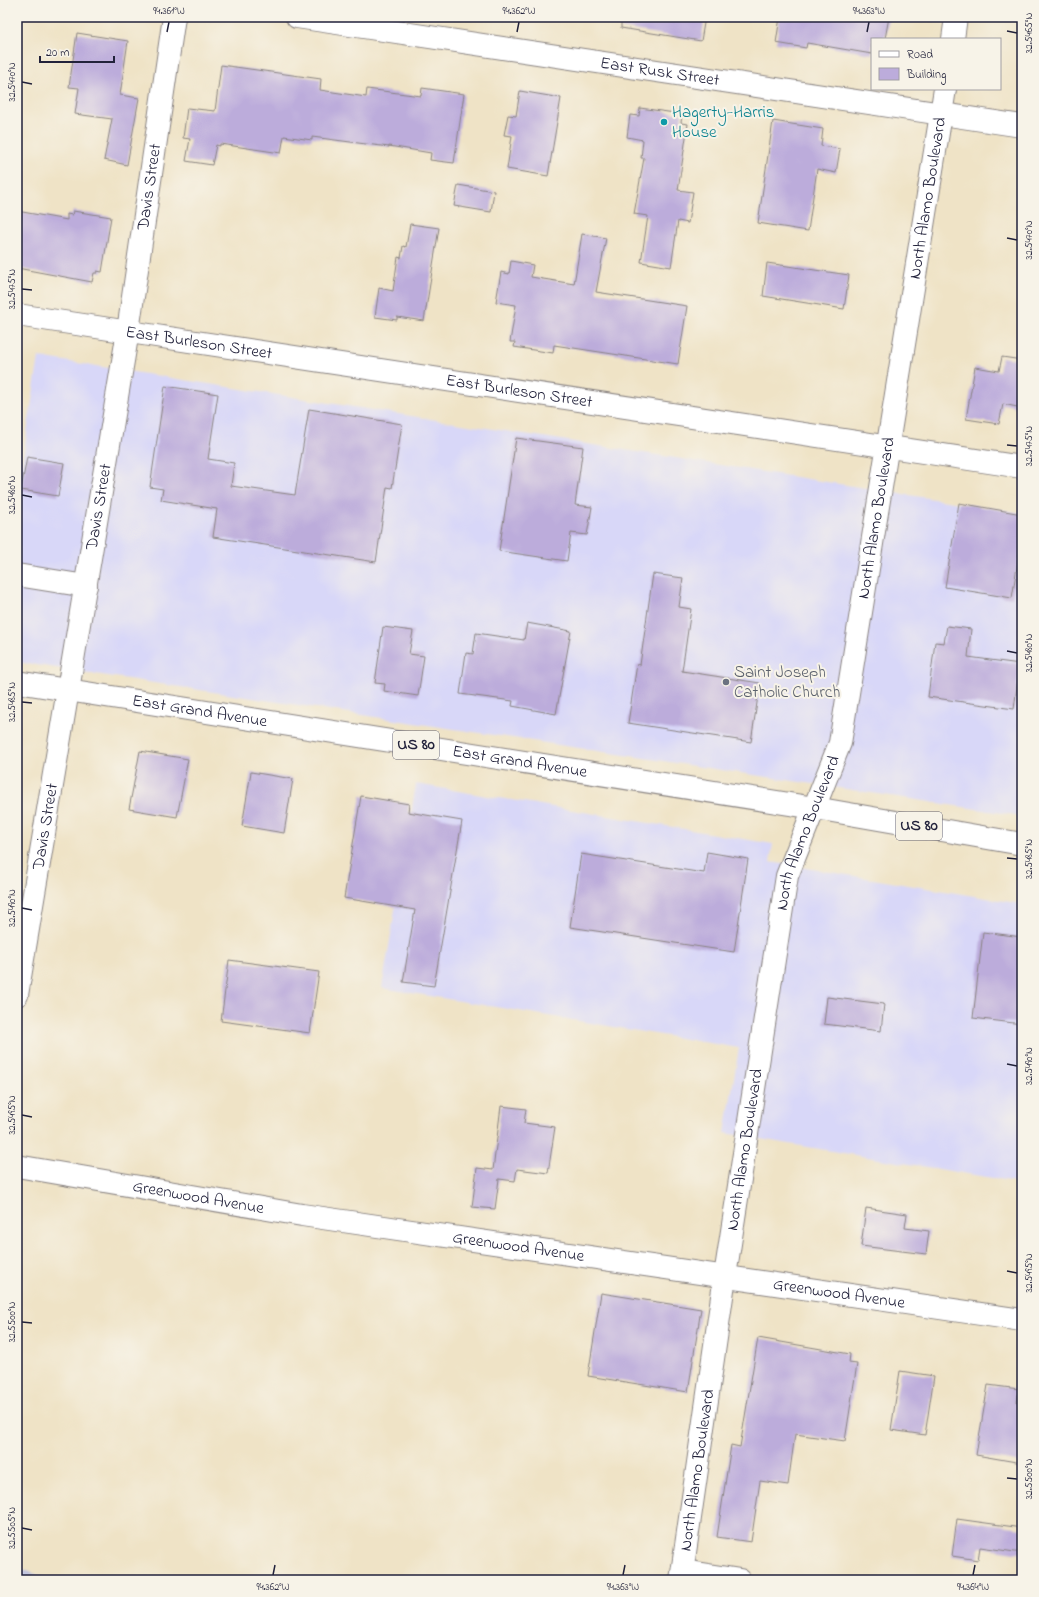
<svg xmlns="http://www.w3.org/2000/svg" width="1039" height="1597" font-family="'Indie Flower',sans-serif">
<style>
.built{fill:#d8d7f8}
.industrial{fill:#bfc2dd}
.building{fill:#bcacdb}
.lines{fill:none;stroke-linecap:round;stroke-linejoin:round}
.minor-casing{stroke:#888280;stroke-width:24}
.highway-casing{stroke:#888280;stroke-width:24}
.minor{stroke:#fff;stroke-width:22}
.highway{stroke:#fff;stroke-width:22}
.ticks{fill:none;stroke:#22223b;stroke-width:1.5}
.culture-dot{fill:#0f9aa8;stroke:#f7f3e8;stroke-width:1.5}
.worship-dot{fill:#6b7280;stroke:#f7f3e8;stroke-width:1.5}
.labels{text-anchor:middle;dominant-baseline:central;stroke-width:4;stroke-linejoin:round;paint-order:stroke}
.shield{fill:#f7f3e8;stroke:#62616f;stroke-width:1}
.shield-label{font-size:16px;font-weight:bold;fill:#22223b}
.street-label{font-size:17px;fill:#22223b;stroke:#f7f3e8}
.culture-label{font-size:17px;fill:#0d838f;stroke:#f7f3e8;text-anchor:start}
.worship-label{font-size:17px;fill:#5b616d;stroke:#f7f3e8;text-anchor:start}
.neatline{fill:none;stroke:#22223b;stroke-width:1.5}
.ticks-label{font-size:10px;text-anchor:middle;fill:#22223b}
</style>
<rect width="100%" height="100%" fill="#f7f3e8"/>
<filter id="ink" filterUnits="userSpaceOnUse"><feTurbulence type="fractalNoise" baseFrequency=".025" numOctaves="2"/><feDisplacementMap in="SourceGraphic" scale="8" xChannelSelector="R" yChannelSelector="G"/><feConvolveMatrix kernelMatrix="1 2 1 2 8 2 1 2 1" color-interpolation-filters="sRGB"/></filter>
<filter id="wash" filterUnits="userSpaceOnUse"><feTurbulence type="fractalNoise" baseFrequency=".012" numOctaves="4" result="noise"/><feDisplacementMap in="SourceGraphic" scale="16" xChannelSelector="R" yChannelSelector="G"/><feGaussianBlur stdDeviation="0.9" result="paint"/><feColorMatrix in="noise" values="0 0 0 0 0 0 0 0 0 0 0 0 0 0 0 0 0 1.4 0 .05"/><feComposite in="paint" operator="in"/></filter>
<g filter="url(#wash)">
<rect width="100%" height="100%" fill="#efe3c6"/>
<g class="built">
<path d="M 39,357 L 1022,513 L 1022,816 L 17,662 L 17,495 Z"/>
<path d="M 416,784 L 773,844 L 770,862 L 1022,904 L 1022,1183 L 725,1133 L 739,1048 L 382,988 Z"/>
</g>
<path class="industrial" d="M 17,1567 L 51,1580 L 17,1580 Z"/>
<g id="blocks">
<g class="building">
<path d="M 621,17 L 705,17 L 701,41 L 621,28 Z"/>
<path d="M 780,17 L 889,17 L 885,39 L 872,39 L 872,54 L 807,43 L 806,48 L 776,43 Z"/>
<path d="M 77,33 L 128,41 L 120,95 L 139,98 L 127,165 L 104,160 L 112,119 L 75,114 L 79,88 L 69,87 Z"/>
<path d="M 221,65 L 321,79 L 320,90 L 366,97 L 367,89 L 421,96 L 422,88 L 464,94 L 454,163 L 430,160 L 431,153 L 389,146 L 389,147 L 312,137 L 312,140 L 284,136 L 281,153 L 220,144 L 220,146 L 216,145 L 212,165 L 186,161 L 190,139 L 183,138 L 187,108 L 215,111 Z"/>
<path d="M 520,91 L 561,98 L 548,176 L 507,169 L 512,136 L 504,135 L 508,115 L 516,116 Z"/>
<path d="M 640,108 L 682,114 L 681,123 L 688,124 L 678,190 L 693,192 L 688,223 L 678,221 L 671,267 L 641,262 L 648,216 L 634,214 L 644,158 L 641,158 L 643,140 L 627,137 L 630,115 L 639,116 Z"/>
<path d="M 773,121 L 823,129 L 821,146 L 840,149 L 836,173 L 817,169 L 808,231 L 758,223 Z"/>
<path d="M 458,185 L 494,191 L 491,212 L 454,206 Z"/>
<path d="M 17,211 L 67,220 L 67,214 L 72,215 L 73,211 L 111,217 L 102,272 L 97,271 L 97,273 L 94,273 L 92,282 L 17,268 Z"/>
<path d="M 410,224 L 439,228 L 424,321 L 397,317 L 397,320 L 375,317 L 379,288 L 393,291 L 398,257 L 401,258 L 403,246 L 406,247 Z"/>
<path d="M 582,234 L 606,238 L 596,292 L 687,306 L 678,364 L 554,345 L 553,353 L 514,347 L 515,342 L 510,342 L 516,305 L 496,302 L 501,272 L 509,274 L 511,261 L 533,265 L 531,277 L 574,284 Z"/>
<path d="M 767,263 L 849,275 L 844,309 L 763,296 Z"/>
<path d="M 1002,357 L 1022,360 L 1022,408 L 1003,404 L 999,424 L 966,419 L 975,367 L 999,371 Z"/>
<path d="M 165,386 L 218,394 L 208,459 L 234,463 L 231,486 L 295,495 L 309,409 L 402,424 L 392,488 L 387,487 L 376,562 L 213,537 L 217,509 L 161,500 L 163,489 L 150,487 Z"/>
<path d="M 516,438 L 583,447 L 575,505 L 592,507 L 587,535 L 571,533 L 567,561 L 499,551 Z"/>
<path d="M 27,457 L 64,463 L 58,496 L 21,490 Z"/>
<path d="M 959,503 L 1022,514 L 1022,536 L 1012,598 L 945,587 Z"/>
<path d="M 653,574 L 683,578 L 679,607 L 691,609 L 682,671 L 760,683 L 751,742 L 628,723 L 637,664 L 640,665 Z"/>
<path d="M 527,623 L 571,631 L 556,714 L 512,706 L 513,701 L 460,694 L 466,653 L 473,654 L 476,633 L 524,640 Z"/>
<path d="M 947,626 L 971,629 L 968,657 L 1020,664 L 1014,709 L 928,697 L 935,642 L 944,643 Z"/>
<path d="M 383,627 L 413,631 L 409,654 L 424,656 L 418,696 L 384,691 L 385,684 L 375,683 Z"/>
<path d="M 140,751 L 188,759 L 177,817 L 129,809 Z"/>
<path d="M 251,772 L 293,779 L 284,833 L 242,826 Z"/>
<path d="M 361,796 L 409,804 L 408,812 L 462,821 L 434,986 L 403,982 L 415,910 L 344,898 Z"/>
<path d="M 707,852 L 748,859 L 734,952 L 570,927 L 581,854 L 704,873 Z"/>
<path d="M 983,932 L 1022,937 L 1022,1024 L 973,1018 Z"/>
<path d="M 229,960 L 319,972 L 310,1033 L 221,1021 Z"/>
<path d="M 827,997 L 884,1004 L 881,1031 L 824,1024 Z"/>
<path d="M 501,1106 L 526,1109 L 524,1123 L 555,1127 L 548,1173 L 517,1169 L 515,1181 L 499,1179 L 495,1209 L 472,1207 L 477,1168 L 493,1170 Z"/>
<path d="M 866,1208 L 907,1214 L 905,1228 L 929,1231 L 926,1254 L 861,1246 Z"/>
<path d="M 601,1293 L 701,1309 L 688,1392 L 588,1376 Z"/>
<path d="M 758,1338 L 850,1354 L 849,1363 L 857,1364 L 845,1441 L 795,1434 L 788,1485 L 760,1481 L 751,1542 L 717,1537 L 731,1445 L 740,1447 Z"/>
<path d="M 900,1371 L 934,1376 L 925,1435 L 891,1430 Z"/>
<path d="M 988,1385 L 1019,1389 L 1017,1402 L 1022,1403 L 1022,1463 L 976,1455 Z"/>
<path d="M 957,1519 L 1022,1528 L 1022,1553 L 980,1547 L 978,1560 L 952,1556 Z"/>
</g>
</g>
</g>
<g filter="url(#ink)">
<use href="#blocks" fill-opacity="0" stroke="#888280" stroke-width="1"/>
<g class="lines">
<defs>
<g id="minor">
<path id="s1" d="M 297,17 L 1022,126"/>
<path d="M 953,39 L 956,17"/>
<path id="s2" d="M 17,315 L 1022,467"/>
<path d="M 17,575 L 86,586"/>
<path id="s3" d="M 17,995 L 128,331 L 174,17"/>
<path id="s4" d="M 17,1166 L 302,1215 L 1022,1320"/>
<path d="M 683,1571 L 740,1580"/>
<path id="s5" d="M 681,1580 L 725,1276 L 787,876 L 840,743 L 945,89"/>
</g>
<g id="highway">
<path id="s6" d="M 17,682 L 815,808 L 1022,844"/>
</g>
</defs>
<use href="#minor" class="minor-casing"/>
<use href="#highway" class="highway-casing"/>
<use href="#minor" class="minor"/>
<use href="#highway" class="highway"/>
</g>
</g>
<path class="ticks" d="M 1007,31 L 1017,33M 167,32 L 169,22M 517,32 L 519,22M 867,32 L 869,22M 22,82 L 32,84M 1007,238 L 1017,240M 22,289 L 32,290M 1007,445 L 1017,446M 22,495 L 32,497M 1007,651 L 1017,653M 22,702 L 32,703M 1007,858 L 1017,859M 22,908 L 32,910M 1007,1064 L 1017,1066M 22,1115 L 32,1117M 1007,1271 L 1017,1273M 22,1322 L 32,1323M 1007,1478 L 1017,1479M 22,1528 L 32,1530M 273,1575 L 275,1565M 623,1575 L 625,1565M 973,1575 L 975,1565"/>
<circle class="culture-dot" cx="664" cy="122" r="4"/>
<circle class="worship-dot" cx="726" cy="682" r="4"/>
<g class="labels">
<g class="shield">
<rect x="393" y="731" width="46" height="28" rx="3"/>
<rect x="896" y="812" width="46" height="28" rx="3"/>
</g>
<g class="shield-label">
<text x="416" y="745">US 80</text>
<text x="919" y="826">US 80</text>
</g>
<g class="street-label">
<text stroke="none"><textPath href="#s1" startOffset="367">East Rusk Street</textPath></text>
<text stroke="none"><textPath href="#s3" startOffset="819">Davis Street</textPath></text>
<text stroke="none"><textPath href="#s5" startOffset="1407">North Alamo Boulevard</textPath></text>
<text stroke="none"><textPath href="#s2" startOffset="184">East Burleson Street</textPath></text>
<text stroke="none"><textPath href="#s2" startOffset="508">East Burleson Street</textPath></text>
<text stroke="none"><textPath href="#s3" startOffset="495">Davis Street</textPath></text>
<text stroke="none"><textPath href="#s5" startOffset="1083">North Alamo Boulevard</textPath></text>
<text stroke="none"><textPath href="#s6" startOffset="185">East Grand Avenue</textPath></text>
<text stroke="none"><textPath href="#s6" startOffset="509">East Grand Avenue</textPath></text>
<text stroke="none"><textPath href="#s3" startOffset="171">Davis Street</textPath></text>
<text stroke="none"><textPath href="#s5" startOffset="759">North Alamo Boulevard</textPath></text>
<text stroke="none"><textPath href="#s5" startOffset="435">North Alamo Boulevard</textPath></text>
<text stroke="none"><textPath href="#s4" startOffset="184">Greenwood Avenue</textPath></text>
<text stroke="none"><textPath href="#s4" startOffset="508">Greenwood Avenue</textPath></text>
<text stroke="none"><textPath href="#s4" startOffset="832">Greenwood Avenue</textPath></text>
<text stroke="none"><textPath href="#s5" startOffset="111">North Alamo Boulevard</textPath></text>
</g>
<g class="culture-label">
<text x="672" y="112">Hagerty-Harris<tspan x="672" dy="20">House</tspan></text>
</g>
<g class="worship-label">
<text x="734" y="672">Saint Joseph<tspan x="734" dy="20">Catholic Church</tspan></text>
</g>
</g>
<rect width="1039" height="1597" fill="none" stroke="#f7f3e8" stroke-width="44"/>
<rect x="871" y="38" width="130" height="52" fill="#f7f3e8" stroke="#a29fa3"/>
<rect x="879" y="51" width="20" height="6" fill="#ffffff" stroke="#a29fa3"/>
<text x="907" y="58" font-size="12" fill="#22223b">Road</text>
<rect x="879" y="68" width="20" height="12" fill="#bcacdb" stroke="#a29fa3"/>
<text x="907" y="78" font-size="12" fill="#22223b">Building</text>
<path d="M40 56v6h74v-6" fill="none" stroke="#22223b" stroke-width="2"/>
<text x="46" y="56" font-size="12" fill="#22223b" stroke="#f7f3e8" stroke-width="3" paint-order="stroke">20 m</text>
<rect x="22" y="22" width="995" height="1553" class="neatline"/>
<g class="ticks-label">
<text x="169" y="14">94.361°W</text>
<text x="519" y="14">94.362°W</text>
<text x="869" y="14">94.363°W</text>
<text transform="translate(1028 33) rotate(-90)" y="4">32.5465°N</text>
<text transform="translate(11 82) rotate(-90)" y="4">32.5470°N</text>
<text transform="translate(1028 240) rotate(-90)" y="4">32.5470°N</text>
<text transform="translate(11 289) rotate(-90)" y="4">32.5475°N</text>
<text transform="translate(1028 446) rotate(-90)" y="4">32.5475°N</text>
<text transform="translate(11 495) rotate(-90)" y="4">32.5480°N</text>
<text transform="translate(1028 653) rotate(-90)" y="4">32.5480°N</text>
<text transform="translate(11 702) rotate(-90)" y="4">32.5485°N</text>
<text transform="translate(1028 859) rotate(-90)" y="4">32.5485°N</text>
<text transform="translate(11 908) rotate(-90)" y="4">32.5490°N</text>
<text transform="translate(1028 1066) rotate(-90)" y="4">32.5490°N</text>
<text transform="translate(11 1115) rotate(-90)" y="4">32.5495°N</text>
<text transform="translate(1028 1273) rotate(-90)" y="4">32.5495°N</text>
<text transform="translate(11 1322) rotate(-90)" y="4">32.5500°N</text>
<text transform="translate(1028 1479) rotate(-90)" y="4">32.5500°N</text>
<text transform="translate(11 1528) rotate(-90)" y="4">32.5505°N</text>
<text x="273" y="1590">94.362°W</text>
<text x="623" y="1590">94.363°W</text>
<text x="973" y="1590">94.364°W</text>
</g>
</svg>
